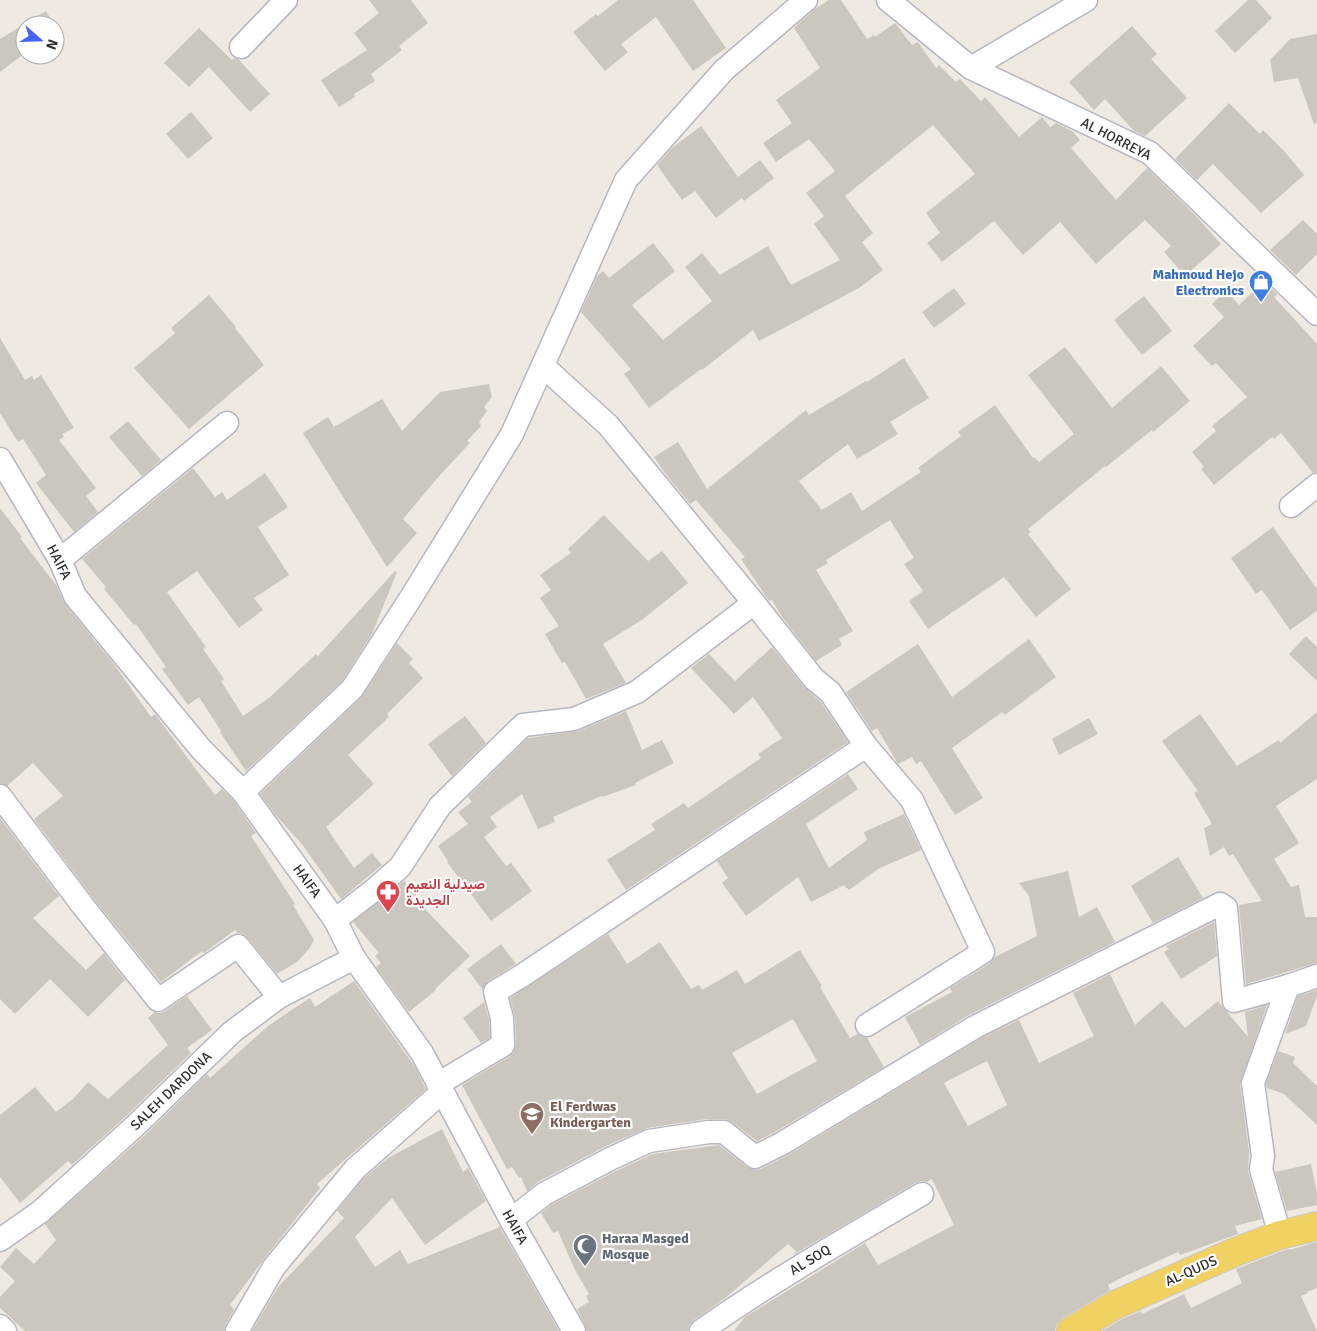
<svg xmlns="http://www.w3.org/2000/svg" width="1317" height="1331" font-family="Signika,Vazirmatn,sans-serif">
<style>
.building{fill:#cbc7bf;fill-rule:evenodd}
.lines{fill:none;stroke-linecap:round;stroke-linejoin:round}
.minor-casing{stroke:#b4b7c1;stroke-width:25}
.major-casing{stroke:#c9c9c9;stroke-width:30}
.minor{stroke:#fff;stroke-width:22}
.major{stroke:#f2d163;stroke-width:28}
.labels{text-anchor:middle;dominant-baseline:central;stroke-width:4.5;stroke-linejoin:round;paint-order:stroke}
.street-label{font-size:14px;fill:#2e2e2e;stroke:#fff}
.shop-label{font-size:14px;font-weight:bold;fill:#366cbe;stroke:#fff;text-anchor:end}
.health-label{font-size:14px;font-weight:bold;fill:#be3a42;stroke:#fff;text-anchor:start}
.education-label{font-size:14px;font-weight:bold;fill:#785e54;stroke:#fff;text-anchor:start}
.worship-label{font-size:14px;font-weight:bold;fill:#5b616d;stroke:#fff;text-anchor:start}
</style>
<rect width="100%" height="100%" fill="#efe9e1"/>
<g class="building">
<path d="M 369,0 L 411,0 L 428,23 L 399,46 L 402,50 L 371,74 L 375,81 L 354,94 L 355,97 L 339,107 L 321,80 L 367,50 L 354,33 L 379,13 Z"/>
<path d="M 618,0 L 693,0 L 726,48 L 693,71 L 656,17 L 621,44 L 628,52 L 605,71 L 573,32 L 596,14 L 598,16 Z"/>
<path d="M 829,0 L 841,0 L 867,39 L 874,35 L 875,37 L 895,23 L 912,45 L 918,42 L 936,68 L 939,65 L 956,82 L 960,79 L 981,101 L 985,97 L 1019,137 L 1042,117 L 1050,127 L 1056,123 L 1072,131 L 1080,140 L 1071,148 L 1116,200 L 1147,168 L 1196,216 L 1221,244 L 1185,276 L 1164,252 L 1171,246 L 1145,220 L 1096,264 L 1060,222 L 1023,255 L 994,221 L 942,262 L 927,243 L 940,233 L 926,213 L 975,174 L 933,125 L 845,196 L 873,233 L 862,242 L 883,270 L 859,288 L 759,341 L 753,330 L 702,370 L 701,369 L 649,408 L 624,374 L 631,369 L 581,312 L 597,276 L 603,271 L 609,278 L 653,243 L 675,271 L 632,305 L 663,340 L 712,301 L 685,267 L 702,253 L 720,275 L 768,246 L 791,285 L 840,260 L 814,224 L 824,216 L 806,193 L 835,171 L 809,139 L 776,162 L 763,143 L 792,123 L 776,100 L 820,68 L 794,28 L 815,9 Z"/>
<path d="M 1248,0 L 1256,0 L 1272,18 L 1235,53 L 1215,31 Z"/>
<path d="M 46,11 L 54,25 L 25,25 L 25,53 L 0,72 L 0,39 Z"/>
<path d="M 1132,26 L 1157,54 L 1151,59 L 1187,98 L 1145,136 L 1134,131 L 1105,99 L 1094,110 L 1069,82 Z"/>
<path d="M 199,28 L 232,60 L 235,58 L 239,60 L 270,94 L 250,112 L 209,67 L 189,87 L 164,63 Z"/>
<path d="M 1317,34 L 1317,123 L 1314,124 L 1298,78 L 1274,82 L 1270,60 L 1290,39 Z"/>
<path d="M 1229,103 L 1260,134 L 1263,130 L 1285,152 L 1304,175 L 1261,213 L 1213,164 L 1197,180 L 1175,159 Z"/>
<path d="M 191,112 L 213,138 L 188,159 L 166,134 Z"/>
<path d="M 701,126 L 738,177 L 760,160 L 774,178 L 744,201 L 742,198 L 716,218 L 695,191 L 682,200 L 657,165 L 672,148 Z"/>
<path d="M 1303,220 L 1317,234 L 1317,254 L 1296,275 L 1270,250 Z"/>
<path d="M 1264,281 L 1277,294 L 1274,297 L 1317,344 L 1317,472 L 1313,473 L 1281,433 L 1274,439 L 1272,437 L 1214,485 L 1201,469 L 1204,467 L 1192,452 L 1216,431 L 1212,426 L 1247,397 L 1216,363 L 1212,366 L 1193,346 L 1224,317 L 1212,304 L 1226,291 L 1239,305 Z"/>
<path d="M 954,288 L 966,304 L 934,328 L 922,312 Z"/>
<path d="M 209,295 L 236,327 L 235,328 L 264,365 L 189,429 L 134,368 L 175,333 L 171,328 Z"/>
<path d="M 1144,296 L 1172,331 L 1142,355 L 1114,320 Z"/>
<path d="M 0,338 L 25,380 L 32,376 L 34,380 L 41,375 L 74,428 L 62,434 L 64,437 L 59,440 L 96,488 L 86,496 L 98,512 L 74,532 L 36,483 L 46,475 L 23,439 L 18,442 L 0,413 Z"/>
<path d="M 1065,347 L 1112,408 L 1161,366 L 1190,401 L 1153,432 L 1152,430 L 1106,467 L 1105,466 L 1028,529 L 1031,532 L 1028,534 L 1071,589 L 1036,617 L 1004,577 L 928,629 L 909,601 L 923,591 L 904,564 L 914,558 L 890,520 L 826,560 L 828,563 L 816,570 L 853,631 L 839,639 L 842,645 L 816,661 L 782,617 L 772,600 L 769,601 L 741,559 L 745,557 L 696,500 L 690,504 L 665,473 L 654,457 L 678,442 L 707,489 L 806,410 L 809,415 L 866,381 L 867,382 L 904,358 L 929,398 L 890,422 L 898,434 L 857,459 L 848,444 L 799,481 L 822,510 L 851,492 L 862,511 L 921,472 L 918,468 L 961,436 L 958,432 L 995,405 L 1033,458 L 1034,457 L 1039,462 L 1074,434 L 1028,375 Z"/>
<path d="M 489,384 L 492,397 L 484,407 L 487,411 L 479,422 L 481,426 L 467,441 L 470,443 L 440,475 L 403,519 L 417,533 L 387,567 L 303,433 L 328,417 L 334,427 L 382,399 L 402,431 L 440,392 Z"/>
<path d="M 128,421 L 161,460 L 142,476 L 109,437 Z"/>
<path d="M 193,468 L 215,497 L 222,492 L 227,500 L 265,473 L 288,507 L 258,527 L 289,575 L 254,598 L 263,610 L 239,628 L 197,571 L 167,592 L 206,647 L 203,649 L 224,679 L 221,681 L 243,716 L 270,697 L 316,654 L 318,656 L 395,571 L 397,572 L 372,634 L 342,681 L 246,771 L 220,732 L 221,731 L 199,697 L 188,705 L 162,669 L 166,667 L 136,624 L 134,625 L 104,589 L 106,587 L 82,559 Z"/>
<path d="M 0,508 L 22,537 L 20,538 L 56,585 L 65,604 L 113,663 L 151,717 L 155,714 L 215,795 L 222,789 L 233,800 L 256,833 L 251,836 L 295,904 L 293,905 L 314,940 L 309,949 L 297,962 L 277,974 L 248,938 L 243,934 L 237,933 L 235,930 L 204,953 L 202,951 L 161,982 L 93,898 L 34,819 L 63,796 L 33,763 L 7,786 L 0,783 Z"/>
<path d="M 604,515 L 648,561 L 662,551 L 688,583 L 643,619 L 603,644 L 626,683 L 586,699 L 565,662 L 562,663 L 545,634 L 559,626 L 540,598 L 551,590 L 540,575 L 571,553 L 568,549 Z"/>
<path d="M 1273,527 L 1317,589 L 1317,611 L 1290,630 L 1262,590 L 1256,594 L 1231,558 Z"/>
<path d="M 1306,636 L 1317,647 L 1317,681 L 1289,654 Z"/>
<path d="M 1029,639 L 1056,677 L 1005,715 L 1002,712 L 952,748 L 983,798 L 955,815 L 921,761 L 916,764 L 912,757 L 898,764 L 877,728 L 872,731 L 846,692 L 918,644 L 952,697 Z"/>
<path d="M 397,643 L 413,659 L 409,663 L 423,678 L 387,714 L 389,717 L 348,755 L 374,784 L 326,827 L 354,868 L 372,853 L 382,865 L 341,899 L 301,843 L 278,818 L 260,794 L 361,698 Z"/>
<path d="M 772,647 L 804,687 L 820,701 L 848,742 L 626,890 L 607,860 L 655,830 L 651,824 L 684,803 L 688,808 L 761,758 L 758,754 L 782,738 L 753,697 L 734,714 L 691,668 L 709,654 L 735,681 Z"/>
<path d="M 626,711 L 642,750 L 662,740 L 674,763 L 635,783 L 636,785 L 602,797 L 601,796 L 553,817 L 555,822 L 538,829 L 522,794 L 490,817 L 497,827 L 484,837 L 506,866 L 511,863 L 532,891 L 491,921 L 447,862 L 448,861 L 438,846 L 468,824 L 458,812 L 472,802 L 468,797 L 528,738 L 579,731 Z"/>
<path d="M 1317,712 L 1317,779 L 1276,806 L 1299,843 L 1274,859 L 1291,887 L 1299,885 L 1305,917 L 1317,917 L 1317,963 L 1246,984 L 1239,905 L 1262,901 L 1233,854 L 1229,856 L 1224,847 L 1210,856 L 1204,828 L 1212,824 L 1194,793 L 1198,791 L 1162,741 L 1200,714 L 1237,766 L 1279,740 L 1280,743 Z"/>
<path d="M 465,716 L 486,743 L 452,776 L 428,744 Z"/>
<path d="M 1089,718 L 1098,734 L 1059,755 L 1052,739 Z"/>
<path d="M 848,774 L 858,789 L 806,824 L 829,868 L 867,840 L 864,832 L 904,814 L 921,850 L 878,869 L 849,890 L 844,885 L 811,902 L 798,877 L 746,916 L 722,883 L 728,878 L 717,861 Z"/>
<path d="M 0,818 L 59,896 L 33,918 L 86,970 L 104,953 L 125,980 L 88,1017 L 50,979 L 15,1014 L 0,999 Z"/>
<path d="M 1178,857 L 1203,898 L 1153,923 L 1131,886 Z"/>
<path d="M 1068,871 L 1079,917 L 1097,907 L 1115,942 L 969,1015 L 920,1045 L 905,1017 L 952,992 L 950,988 L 990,963 L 995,957 L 1037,936 L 1029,896 L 1019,883 Z"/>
<path d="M 404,881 L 427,908 L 425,909 L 470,956 L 435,989 L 436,990 L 409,1012 L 376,967 L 381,963 L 375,956 L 379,953 L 353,922 Z"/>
<path d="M 1214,922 L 1217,956 L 1181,979 L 1164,952 L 1169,949 L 1166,946 Z"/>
<path d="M 608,934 L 627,964 L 660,942 L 691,989 L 699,985 L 702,990 L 737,970 L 745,984 L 800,950 L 822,986 L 820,987 L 850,1038 L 858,1034 L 867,1038 L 884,1067 L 775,1132 L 757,1141 L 732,1122 L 724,1119 L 707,1119 L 647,1128 L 604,1147 L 538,1182 L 527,1191 L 521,1177 L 519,1178 L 512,1167 L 507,1169 L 462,1085 L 510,1056 L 514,1052 L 516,1045 L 515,1017 L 510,998 ZM 793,1019 L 817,1061 L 757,1094 L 732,1053 Z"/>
<path d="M 501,944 L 516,964 L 488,981 L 483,990 L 467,969 Z"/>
<path d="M 1110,974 L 1135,1025 L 1162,1001 L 1185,1028 L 1218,1001 L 1248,1037 L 1245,1012 L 1267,1005 L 1240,1084 L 1249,1151 L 1248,1172 L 1262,1219 L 1235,1226 L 1238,1234 L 1180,1255 L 1178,1252 L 1121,1278 L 1108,1285 L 1110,1290 L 1063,1318 L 1057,1324 L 1055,1331 L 734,1331 L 745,1317 L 865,1243 L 878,1265 L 954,1225 L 932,1179 L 927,1182 L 921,1181 L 915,1183 L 793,1255 L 796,1251 L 788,1244 L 724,1299 L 694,1320 L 689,1325 L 688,1331 L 587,1331 L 585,1325 L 577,1309 L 589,1302 L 586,1296 L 589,1294 L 575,1270 L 558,1231 L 553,1233 L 541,1213 L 551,1205 L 616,1171 L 653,1154 L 719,1145 L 747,1167 L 754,1170 L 761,1169 L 788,1155 L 981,1038 L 1019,1020 L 1039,1063 L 1094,1036 L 1073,993 ZM 987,1061 L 1007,1105 L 968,1126 L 944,1083 Z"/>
<path d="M 354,981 L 415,1067 L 426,1089 L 317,1184 L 320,1188 L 264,1259 L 230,1305 L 234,1310 L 226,1324 L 224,1331 L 25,1331 L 0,1308 L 0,1297 L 15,1281 L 0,1267 L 16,1248 L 34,1264 L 56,1240 L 45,1224 L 144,1136 L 207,1074 L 210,1078 L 268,1026 L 290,1011 L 310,998 L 315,1007 Z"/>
<path d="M 1317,990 L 1317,996 L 1306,1026 L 1285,1034 L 1298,996 Z"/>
<path d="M 187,996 L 212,1030 L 187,1048 L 191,1053 L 126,1116 L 72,1165 L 68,1161 L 20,1203 L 0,1177 L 0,1115 L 35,1087 L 56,1112 L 73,1099 L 88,1082 L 108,1099 L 168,1045 L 148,1018 L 155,1012 L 160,1013 L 165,1011 Z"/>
<path d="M 484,1002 L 489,1020 L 490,1038 L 481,1043 L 463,1018 Z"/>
<path d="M 1278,1051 L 1295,1057 L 1293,1063 L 1317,1086 L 1317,1125 L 1284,1094 L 1267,1088 L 1266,1084 Z"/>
<path d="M 442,1129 L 463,1172 L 468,1168 L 486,1201 L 425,1245 L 392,1198 L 355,1237 L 375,1267 L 400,1250 L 408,1264 L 500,1227 L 559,1331 L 252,1331 L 278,1287 L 344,1218 L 337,1211 L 364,1178 L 388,1158 Z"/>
<path d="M 1311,1164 L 1317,1193 L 1317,1205 L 1287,1211 L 1275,1172 Z"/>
<path d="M 1317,1242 L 1317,1288 L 1307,1292 L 1308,1293 L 1301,1296 L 1317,1331 L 1102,1331 L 1122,1319 L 1141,1311 L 1142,1314 L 1184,1294 L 1191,1308 L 1242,1283 L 1236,1269 L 1285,1250 L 1289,1249 L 1289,1250 Z"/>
</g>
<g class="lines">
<defs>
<g id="minor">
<path d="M 888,0 L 971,68 L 1150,153 L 1317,314"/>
<path d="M 241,47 L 286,0"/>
<path d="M 971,68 L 1086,0"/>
<path d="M 543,366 L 608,425 L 754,603"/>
<path d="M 0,459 L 60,560 L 75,596 L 201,749 L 243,792 L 335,920 L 354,958 L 422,1053 L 511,1220 L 574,1331"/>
<path d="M 1291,506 L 1317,485"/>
<path d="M 60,560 L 227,423"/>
<path d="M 243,792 L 352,689 L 412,596 L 512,434 L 626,180 L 724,70 L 806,0"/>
<path d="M 0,796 L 83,906 L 158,1000 L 238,946 L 279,997"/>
<path d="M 335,920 L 374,890 L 400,867 L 440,806 L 523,725 L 574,719 L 637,692 L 754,603 L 814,679 L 830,692 L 866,746 L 912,800 L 983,952 L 867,1025"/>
<path d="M 438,1084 L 503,1045 L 502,1018 L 495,992 L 523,975 L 866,746"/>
<path d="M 511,1220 L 544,1194 L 610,1159 L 649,1141 L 709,1132 L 724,1132 L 755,1157 L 781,1144 L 975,1027 L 1220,904 L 1226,908 L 1234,1001 L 1288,986"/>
<path d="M 1280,1235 L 1261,1169 L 1263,1156 L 1253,1083 L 1288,986 L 1317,976"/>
<path d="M 0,1240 L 40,1212 L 135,1126 L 232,1032 L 279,997 L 354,958"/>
<path d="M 0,1326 L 5,1331"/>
<path d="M 237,1331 L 274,1267 L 355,1169 L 442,1092"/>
<path d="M 701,1331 C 772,1281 847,1238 922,1194"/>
</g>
<path id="major" d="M 1071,1331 L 1115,1305 L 1235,1252 L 1280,1235 L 1317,1226"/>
</defs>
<use href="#minor" class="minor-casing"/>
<use href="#major" class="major-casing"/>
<use href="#minor" class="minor"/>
<use href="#major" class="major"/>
</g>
<defs>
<symbol id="shop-pin" viewBox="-11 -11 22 30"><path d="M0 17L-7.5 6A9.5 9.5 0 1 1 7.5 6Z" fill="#3f7fe0" stroke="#fff"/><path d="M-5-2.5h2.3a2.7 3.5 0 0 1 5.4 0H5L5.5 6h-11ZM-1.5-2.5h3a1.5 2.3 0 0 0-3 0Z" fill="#fff"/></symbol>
<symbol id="pharmacy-pin" viewBox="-11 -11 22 30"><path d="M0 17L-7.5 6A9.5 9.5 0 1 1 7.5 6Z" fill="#e0444e" stroke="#fff"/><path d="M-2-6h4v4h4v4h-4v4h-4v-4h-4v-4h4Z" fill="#fff"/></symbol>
<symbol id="school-pin" viewBox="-11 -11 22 30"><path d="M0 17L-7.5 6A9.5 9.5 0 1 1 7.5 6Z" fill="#8d6e63" stroke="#fff"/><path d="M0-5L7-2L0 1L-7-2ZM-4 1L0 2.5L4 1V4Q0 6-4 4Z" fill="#fff"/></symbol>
<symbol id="mosque-pin" viewBox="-11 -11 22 30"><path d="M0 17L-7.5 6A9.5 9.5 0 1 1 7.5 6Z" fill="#6b7280" stroke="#fff"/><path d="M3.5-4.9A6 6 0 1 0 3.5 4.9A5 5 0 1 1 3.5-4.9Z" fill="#fff"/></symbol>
</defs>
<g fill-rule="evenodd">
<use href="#shop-pin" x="1247" y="268" width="28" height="38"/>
<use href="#pharmacy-pin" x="374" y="878" width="28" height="38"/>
<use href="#school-pin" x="518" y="1100" width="28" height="38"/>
<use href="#mosque-pin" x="571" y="1232" width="28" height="38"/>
</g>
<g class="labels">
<g class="street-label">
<text transform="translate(1116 139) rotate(27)">AL HORREYA</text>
<text transform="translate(59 562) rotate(63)">HAIFA</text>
<text transform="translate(307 881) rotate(54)">HAIFA</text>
<text transform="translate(171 1091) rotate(-44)">SALEH DARDONA</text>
<text transform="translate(515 1227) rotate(61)">HAIFA</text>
<text transform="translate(810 1260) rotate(-31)">AL SOQ</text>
<text transform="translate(1191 1271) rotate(-24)">AL-QUDS</text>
</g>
<g class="shop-label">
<text x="1244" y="274">Mahmoud Hejo<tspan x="1244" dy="16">Electronics</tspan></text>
</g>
<g class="health-label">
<text x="406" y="884">صيدلية النعيم<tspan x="406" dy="16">الجديدة</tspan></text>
</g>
<g class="education-label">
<text x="550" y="1106">El Ferdwas<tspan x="550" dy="16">Kindergarten</tspan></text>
</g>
<g class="worship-label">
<text x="602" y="1238">Haraa Masged<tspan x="602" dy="16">Mosque</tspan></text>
</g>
</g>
<g transform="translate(40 40) rotate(110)"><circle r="24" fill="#ffffff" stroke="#ababab"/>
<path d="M0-4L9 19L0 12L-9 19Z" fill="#4264fb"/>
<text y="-8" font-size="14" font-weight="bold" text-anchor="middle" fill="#2e2e2e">N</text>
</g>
</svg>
